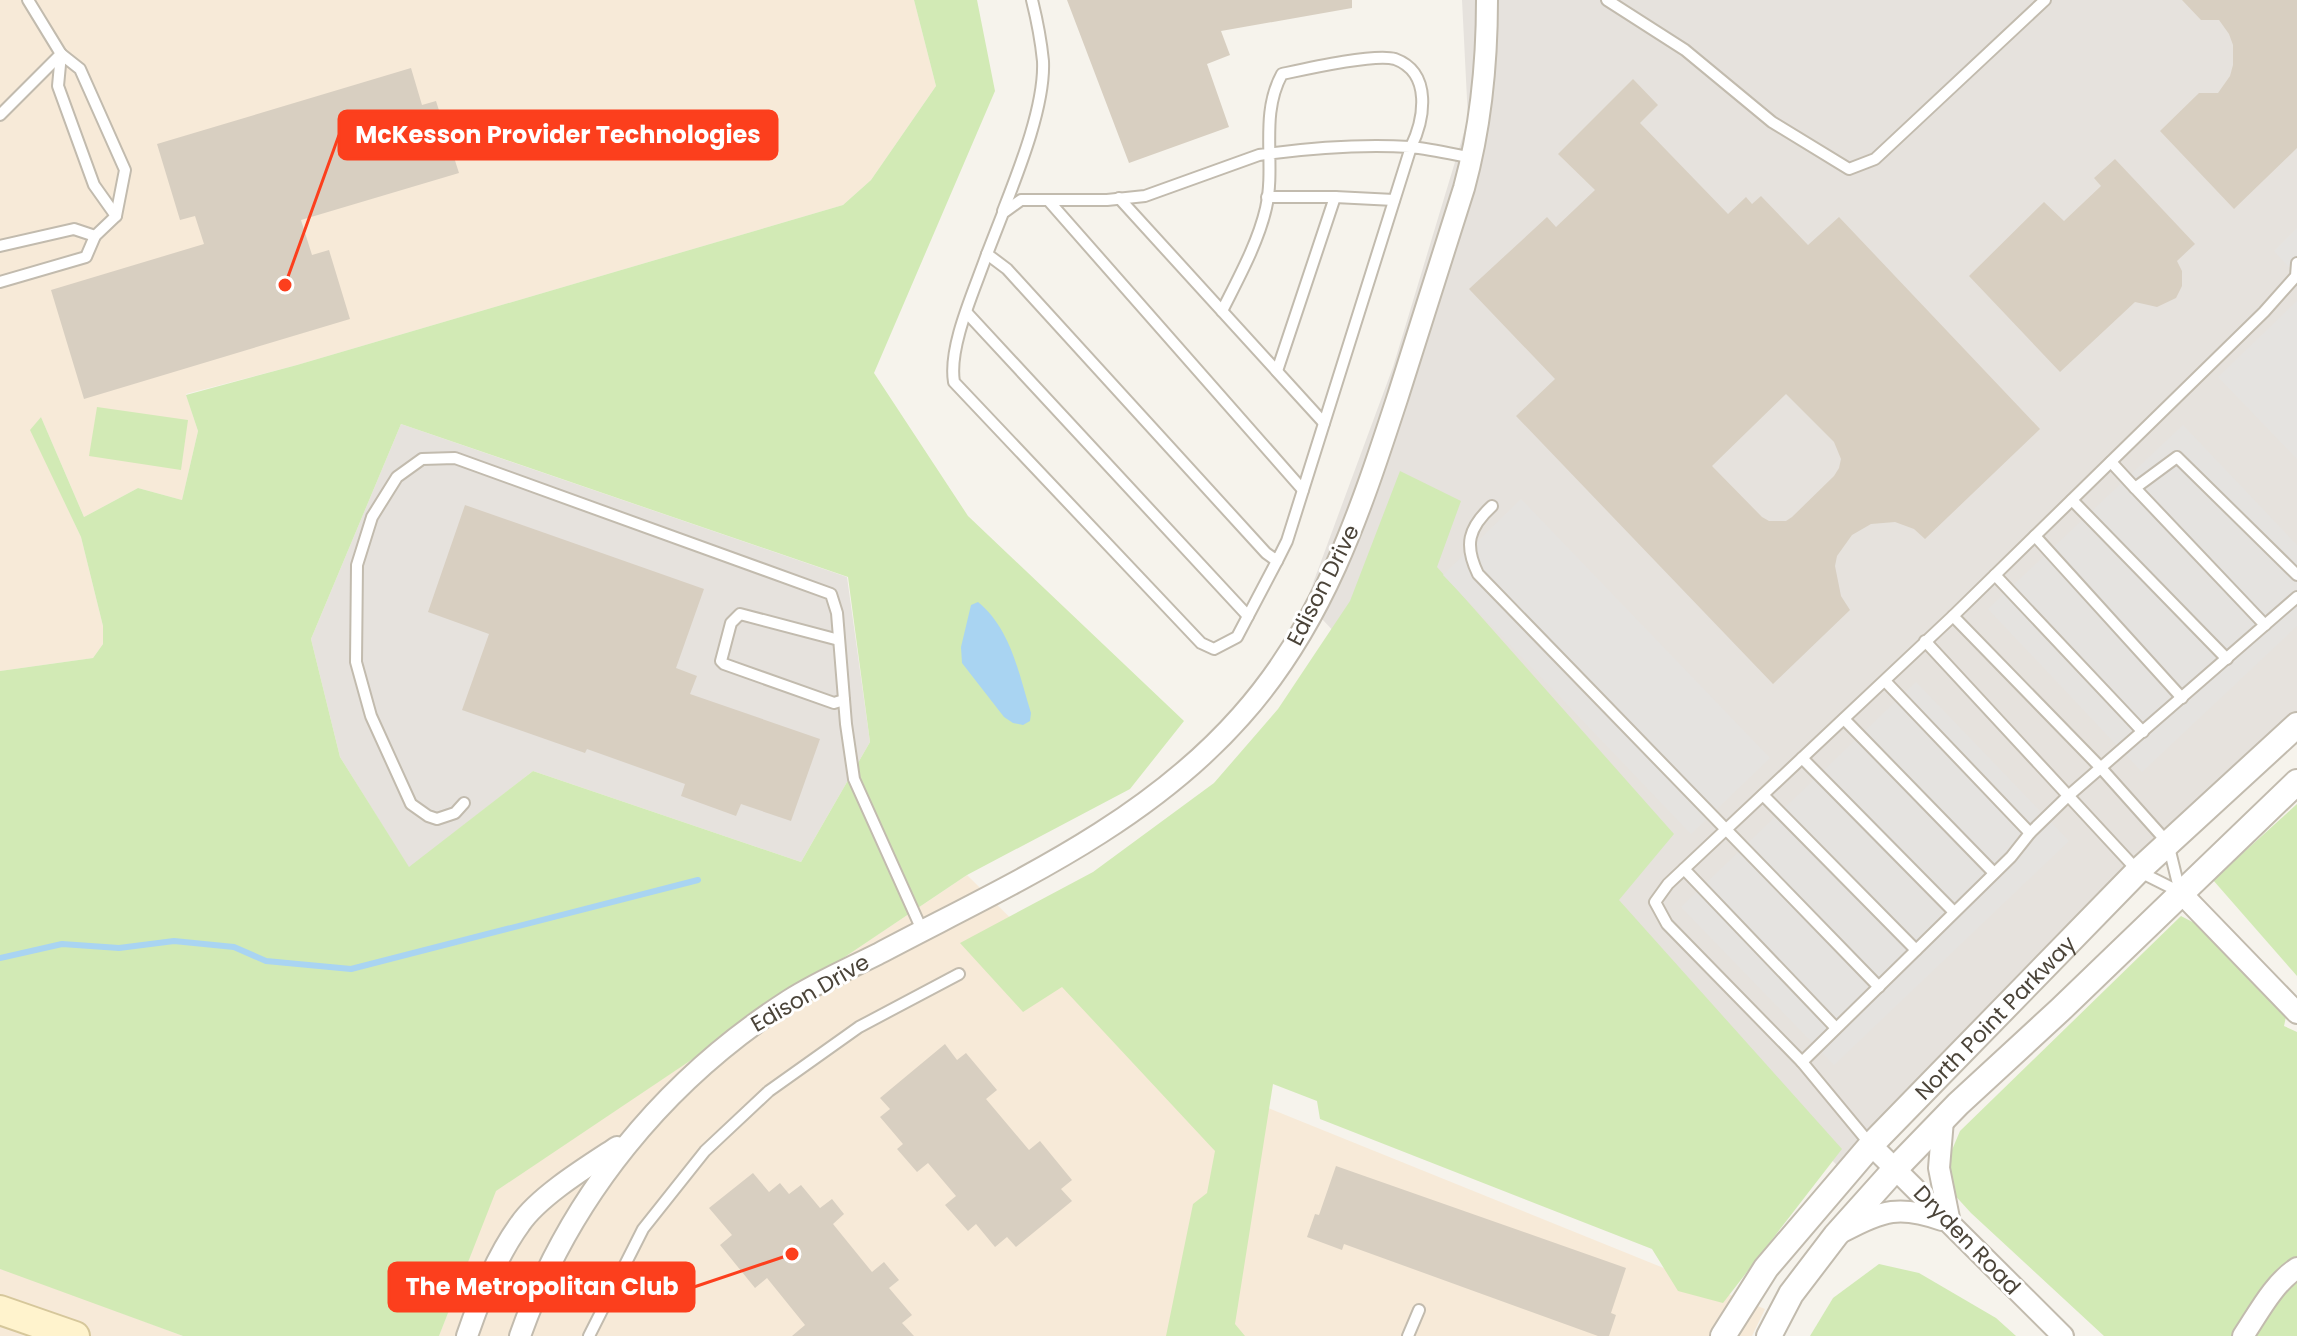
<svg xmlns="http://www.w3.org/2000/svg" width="2297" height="1336" font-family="Poppins,sans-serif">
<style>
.commercial{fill:#f7ead8}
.industrial{fill:#e6e2dd}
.green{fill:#d2eab5;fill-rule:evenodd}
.parking{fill:#e5e3e0}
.water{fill:#a9d4f2}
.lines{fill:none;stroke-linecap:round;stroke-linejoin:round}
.stream{stroke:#a9d4f2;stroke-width:6}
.building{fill:#d8cfc1;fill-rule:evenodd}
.service-casing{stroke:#c2bbae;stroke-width:14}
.minor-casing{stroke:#c2bbae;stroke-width:24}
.tertiary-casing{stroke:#c2bbae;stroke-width:28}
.secondary-casing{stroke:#d6c79b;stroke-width:32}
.service{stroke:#fff;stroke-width:10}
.minor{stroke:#fff;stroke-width:20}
.tertiary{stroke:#fff;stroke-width:24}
.secondary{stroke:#fff3cd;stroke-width:28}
.labels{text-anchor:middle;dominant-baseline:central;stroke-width:6;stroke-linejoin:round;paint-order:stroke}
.street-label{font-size:22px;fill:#4b4439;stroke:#fff}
.leader{fill:none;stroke:#fc3f1d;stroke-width:3}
.callout-dot{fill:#fc3f1d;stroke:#fff;stroke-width:3}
.callout{fill:#fc3f1d;stroke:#fc3f1d;stroke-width:3}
.callout-label{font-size:24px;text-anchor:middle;font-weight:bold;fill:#fff}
</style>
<rect width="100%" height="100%" fill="#f6f3ec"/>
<g class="commercial">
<path d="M 0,0 L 914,0 L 936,86 L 871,180 L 843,205 L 297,365 L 186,394 L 198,431 L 182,500 L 138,488 L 84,517 L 41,417 L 31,430 L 81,537 L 103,626 L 103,644 L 93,658 L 0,671 Z"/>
<path d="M 967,875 L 1231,1137 L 1256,1103 L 1765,1309 L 1752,1336 L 439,1336 L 495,1191 Z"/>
<path d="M 0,1269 L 12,1272 L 183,1336 L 0,1336 Z"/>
</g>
<g class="industrial">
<path d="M 1462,0 L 2297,0 L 2297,715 L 1847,1176 L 1306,602 L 1393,367 L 1468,119 Z"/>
<path d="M 401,424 L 847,577 L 870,742 L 801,862 L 533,771 L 409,868 L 340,757 L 311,639 Z"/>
</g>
<g class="green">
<path d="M 914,0 L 977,0 L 995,91 L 874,373 L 968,516 L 1184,721 L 1130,789 L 967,875 L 496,1191 L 439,1336 L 183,1336 L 0,1269 L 0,671 L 93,658 L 103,644 L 103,626 L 81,537 L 30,430 L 41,417 L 84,517 L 138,488 L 182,500 L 198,431 L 186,395 L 297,365 L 843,205 L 871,180 L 936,86 ZM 401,424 L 848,577 L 870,742 L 801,862 L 533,771 L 409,867 L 340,757 L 311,639 Z"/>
<path d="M 97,407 L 188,420 L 181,470 L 89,456 Z"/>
<path d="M 1400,471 L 1461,501 L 1437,567 L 1674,834 L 1619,900 L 1842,1149 L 1723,1303 L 1678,1291 L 1652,1249 L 1320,1119 L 1317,1101 L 1273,1084 L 1235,1324 L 1245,1336 L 1166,1336 L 1193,1204 L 1207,1193 L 1215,1151 L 1062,987 L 1023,1012 L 960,943 L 1093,872 L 1214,783 L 1278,709 L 1350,601 Z"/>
<path d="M 2297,804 L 2297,976 L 2213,880 Z"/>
<path d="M 2181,916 L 2204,928 L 2287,1012 L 2284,1026 L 2297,1032 L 2297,1336 L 2104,1336 L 1971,1213 L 1950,1190 L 1949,1157 L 1960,1131 Z"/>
<path d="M 1879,1264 L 1919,1273 L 1996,1318 L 2016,1336 L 1810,1336 L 1833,1298 Z"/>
</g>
<g class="parking">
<path d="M 2297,228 L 2297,276 L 2274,251 Z"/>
<path d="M 2297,301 L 2297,459 L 2218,377 Z"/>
<path d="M 2183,425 L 2297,545 L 2297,626 L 2142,772 L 1988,609 Z"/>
<path d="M 1521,499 L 1770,758 L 1691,834 L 1443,575 Z"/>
<path d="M 1916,682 L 2069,841 L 1834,1065 L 1681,907 Z"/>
</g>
<path class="water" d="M 978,602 C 1011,629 1019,674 1031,713 L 1030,721 L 1023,725 L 1013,723 L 1004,717 L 962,663 L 961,647 L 971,605 Z"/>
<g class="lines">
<path class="stream" d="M 0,958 L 62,944 L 119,948 L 174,941 L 234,947 L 266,961 L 351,969 L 698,880"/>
</g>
<g class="building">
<path d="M 1067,0 L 1352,0 L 1352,8 L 1221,31 L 1230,55 L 1207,64 L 1229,127 L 1129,163 Z"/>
<path d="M 2182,0 L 2297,0 L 2297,148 L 2234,209 L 2160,131 L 2199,93 L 2218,93 L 2230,76 L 2233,65 L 2233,45 L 2229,34 L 2219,20 L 2201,20 Z"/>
<path d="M 411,68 L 422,105 L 436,101 L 459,173 L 301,220 L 312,255 L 329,250 L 350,319 L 84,399 L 51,290 L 204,244 L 195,216 L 180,220 L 157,144 Z"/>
<path d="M 1633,79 L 1658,105 L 1640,123 L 1728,214 L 1746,197 L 1752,204 L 1761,196 L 1808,245 L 1839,217 L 2040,429 L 1925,539 L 1914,529 L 1895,522 L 1871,524 L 1852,535 L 1837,556 L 1835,566 L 1841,596 L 1850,610 L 1773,684 L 1516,416 L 1555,379 L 1469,289 L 1547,217 L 1556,227 L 1595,190 L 1558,154 ZM 1786,394 L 1834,442 L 1841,459 L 1839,468 L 1834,476 L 1792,517 L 1786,521 L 1769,521 L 1762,517 L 1712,466 Z"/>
<path d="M 2115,159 L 2195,244 L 2177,261 L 2182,271 L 2182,286 L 2176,298 L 2157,307 L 2135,302 L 2060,372 L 1969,276 L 2044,202 L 2064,221 L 2101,186 L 2094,178 Z"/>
<path d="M 465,505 L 704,589 L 676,668 L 697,676 L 690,694 L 820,739 L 791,821 L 741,804 L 736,816 L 681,796 L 685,784 L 587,749 L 585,753 L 462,710 L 489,634 L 428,612 Z"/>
<path d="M 945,1044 L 957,1060 L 966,1053 L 997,1090 L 986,1099 L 1029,1150 L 1040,1141 L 1072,1180 L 1061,1189 L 1072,1201 L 1016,1247 L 1007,1237 L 995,1247 L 976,1224 L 968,1231 L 945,1205 L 956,1196 L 928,1163 L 917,1172 L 897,1149 L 903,1144 L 880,1117 L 890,1109 L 880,1098 Z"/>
<path d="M 1336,1166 L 1626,1268 L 1611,1313 L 1616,1315 L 1609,1336 L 1598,1336 L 1344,1244 L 1342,1250 L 1307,1237 L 1315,1214 L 1319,1215 Z"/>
<path d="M 753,1173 L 769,1192 L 780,1183 L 789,1194 L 801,1185 L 820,1208 L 832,1199 L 844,1214 L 833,1224 L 872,1272 L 884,1262 L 899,1280 L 889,1288 L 912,1315 L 902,1323 L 914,1336 L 792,1336 L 805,1325 L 767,1278 L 755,1288 L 720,1245 L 732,1235 L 709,1208 Z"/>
</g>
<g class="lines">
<defs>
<g id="service">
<path d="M 1607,0 L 1685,50 L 1772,122 L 1849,169 L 1875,159 L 2045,0"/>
<path d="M 61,54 L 58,86 L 94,185 L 116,216"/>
<path d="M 0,115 L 61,54"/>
<path d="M 1267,197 L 1335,197 L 1277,371"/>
<path d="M 1335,197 L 1394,200"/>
<path d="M 1119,198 L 1324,423"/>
<path d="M 1048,200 L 1303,490"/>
<path d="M 1003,211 C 1019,170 1045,105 1043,61 C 1041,41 1037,20 1032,0"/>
<path d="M 0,246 L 74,229 L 95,236"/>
<path d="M 987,254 C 975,289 948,346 954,382 L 1201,643 L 1214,649 L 1237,637 L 1277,561"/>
<path d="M 0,282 L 86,257 L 95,236 L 116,216 L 125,170 L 80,69 L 61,54 L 28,0"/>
<path d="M 1222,311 C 1238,279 1258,243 1266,208 C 1276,163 1259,116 1282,74 C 1305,69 1375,53 1395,59 C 1433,73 1424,120 1411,147 L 1287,541 L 1277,561 L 1266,553 L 1007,269 L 987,254 L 1003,213 L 1021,200 L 1107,200 L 1145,196 L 1259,155 C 1309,148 1360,144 1410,147 C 1431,149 1452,154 1473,158"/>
<path d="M 967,313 L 1248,616"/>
<path d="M 2111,462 L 2135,488 L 2177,457 L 2297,575"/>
<path d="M 2135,488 L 2265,625"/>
<path d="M 2072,500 L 2227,659"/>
<path d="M 1492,506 C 1468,528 1464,545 1478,574 L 1879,987"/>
<path d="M 2035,536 L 2182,698"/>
<path d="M 1995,575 L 2143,732"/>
<path d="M 1953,616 L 2101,768 L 2168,843 L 2180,892"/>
<path d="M 839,640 L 740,614 L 731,623 L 721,661 L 724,664 L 834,703 L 844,700"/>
<path d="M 1925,641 L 2138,871 L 2180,892"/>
<path d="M 1885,681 L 2030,833"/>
<path d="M 1844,719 L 1994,873"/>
<path d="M 1802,758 L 1954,912"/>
<path d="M 1763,795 L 1916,950"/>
<path d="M 464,803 L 455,813 L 437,819 L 428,816 L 411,804 L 371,716 L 356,662 L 357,565 L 372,517 L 397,477 L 422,459 L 455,458 L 831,594 L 837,613 L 846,724 L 854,779 L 922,930"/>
<path d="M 1684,869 L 1836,1028"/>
<path d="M 1802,1062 L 2011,857 L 2030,833 L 2067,797 L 2297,597"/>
<path d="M 1870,1144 L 1802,1062 L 1667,924 L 1655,902 L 1668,884 L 1953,616 L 2264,312 L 2296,276 L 2297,263"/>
<path d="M 589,1336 L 643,1229 L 705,1151 L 769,1091 L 859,1027 L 959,974"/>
<path d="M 1408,1336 L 1419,1310"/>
</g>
<g id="minor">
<path d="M 2180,892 L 2297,1013"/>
<path d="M 1943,1120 L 1939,1168 L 1950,1223"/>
<path d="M 1871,1145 L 2063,1336"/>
<path d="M 1844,1231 C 1883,1210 1900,1205 1942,1220"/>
<path d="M 467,1336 C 480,1298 496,1257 520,1224 C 539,1196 588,1166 617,1147"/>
<path d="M 520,1336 C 569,1197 664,1081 788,1001 C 816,983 848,969 878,954 C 1006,886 1143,827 1241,716 C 1324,623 1360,512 1398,396 C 1420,327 1442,258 1464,188 C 1481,126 1487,64 1487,0"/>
<path d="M 2243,1336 C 2259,1312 2273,1284 2297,1268"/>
</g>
<g id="tertiary">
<path id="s1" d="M 1723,1336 L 1766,1268 L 1871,1145 L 2138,871 L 2297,725"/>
<path d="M 1769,1336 L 1791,1294 L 1836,1235 L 1896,1168 L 1958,1104 L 2060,1010 L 2297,782"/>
</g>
<path id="secondary" d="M 0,1310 L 75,1336"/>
</defs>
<use href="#service" class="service-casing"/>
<use href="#minor" class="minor-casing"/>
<use href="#tertiary" class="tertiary-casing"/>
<use href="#secondary" class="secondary-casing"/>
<use href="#service" class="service"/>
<use href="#minor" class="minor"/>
<use href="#tertiary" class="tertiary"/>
<use href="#secondary" class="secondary"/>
</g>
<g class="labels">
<g class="street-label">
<text transform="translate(1323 585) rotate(-63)">Edison Drive</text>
<text transform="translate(810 993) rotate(-30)">Edison Drive</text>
<text stroke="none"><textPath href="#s1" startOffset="420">North Point Parkway</textPath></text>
<text transform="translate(1967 1240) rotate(46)">Dryden Road</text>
</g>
</g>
<path class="leader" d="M285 285L339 135M792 1254L694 1287"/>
<g class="callout-dot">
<circle cx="285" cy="285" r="8"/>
<circle cx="792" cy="1254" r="8"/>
</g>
<g class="callout">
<rect x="339" y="111" width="438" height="48" rx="8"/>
<rect x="389" y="1263" width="305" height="48" rx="8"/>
</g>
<g class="callout-label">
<text x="558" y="143">McKesson Provider Technologies</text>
<text x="542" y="1295">The Metropolitan Club</text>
</g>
</svg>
